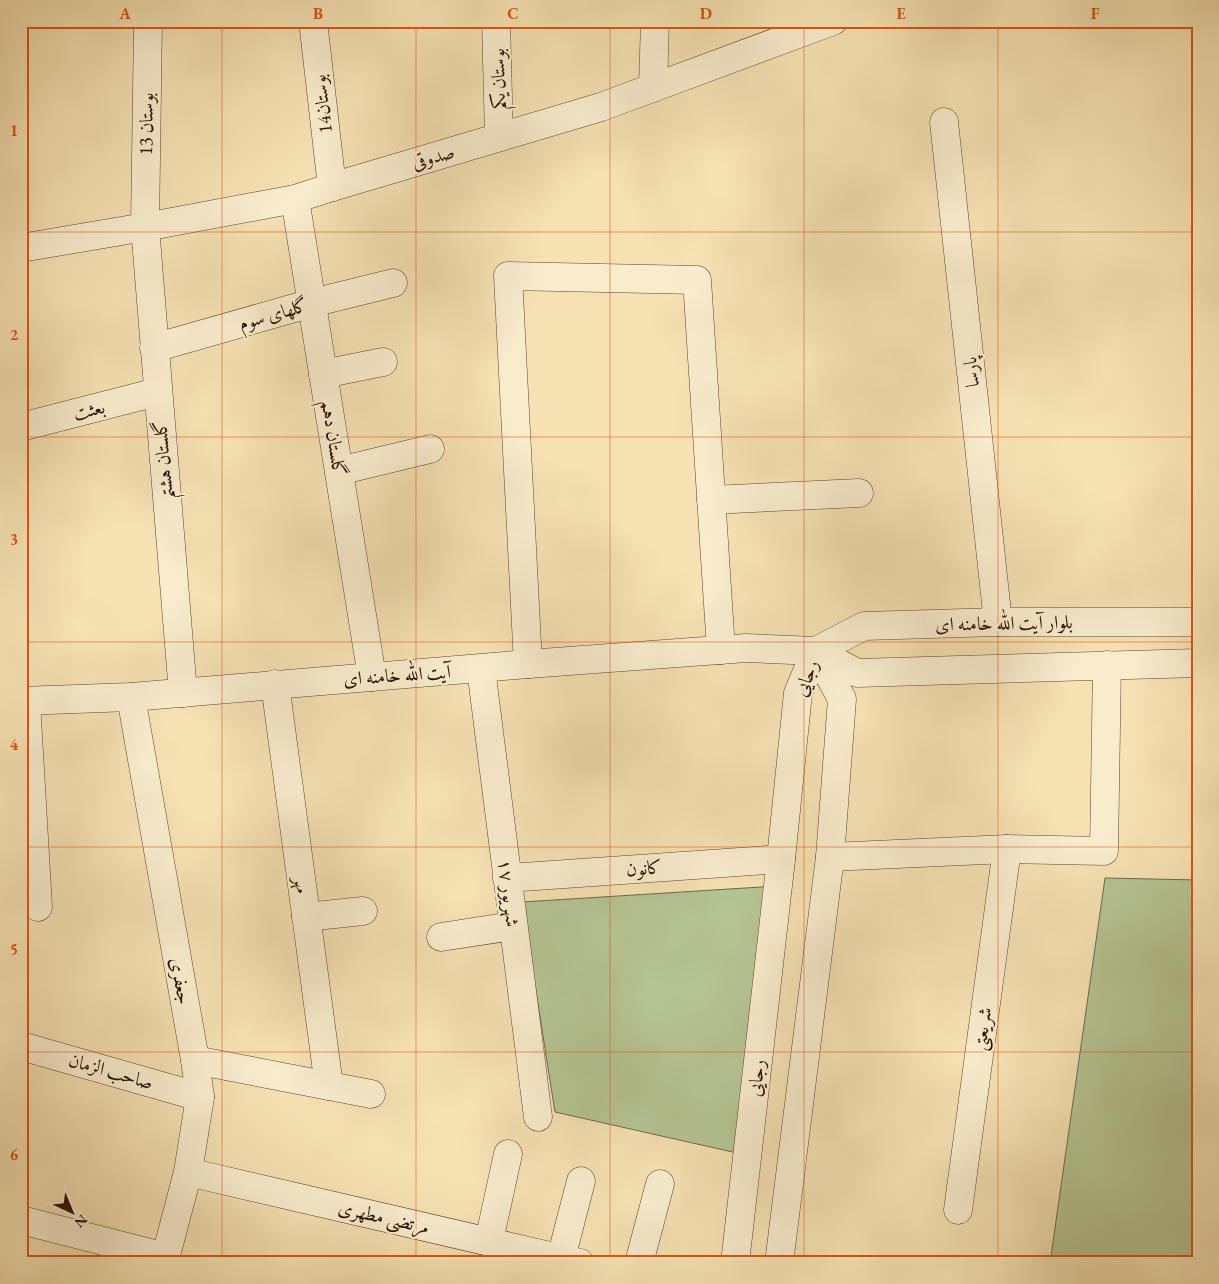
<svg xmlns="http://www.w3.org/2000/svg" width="1219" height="1284" font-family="'EB Garamond',Amiri,serif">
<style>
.green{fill:#b5c492;stroke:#706a4a}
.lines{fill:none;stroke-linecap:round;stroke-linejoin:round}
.minor-casing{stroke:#5d442f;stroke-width:29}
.minor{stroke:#f8eccd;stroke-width:28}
.grid{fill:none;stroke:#de550c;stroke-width:1;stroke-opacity:0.55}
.labels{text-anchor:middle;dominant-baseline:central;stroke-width:4.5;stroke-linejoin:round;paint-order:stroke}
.street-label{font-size:19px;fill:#2a0f03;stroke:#f8eccd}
.neatline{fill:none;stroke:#de550c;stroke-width:2}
.grid-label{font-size:16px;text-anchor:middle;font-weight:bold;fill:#de550c}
</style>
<rect width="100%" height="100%" fill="#f5e1b2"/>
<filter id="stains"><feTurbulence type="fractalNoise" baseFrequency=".004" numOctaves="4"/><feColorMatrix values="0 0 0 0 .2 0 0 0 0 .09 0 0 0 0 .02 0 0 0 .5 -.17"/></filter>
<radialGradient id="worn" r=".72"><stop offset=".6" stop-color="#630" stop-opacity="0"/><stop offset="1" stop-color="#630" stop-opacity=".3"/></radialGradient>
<g class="green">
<path d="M 1105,878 L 1198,880 L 1198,1263 L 1050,1263 Z"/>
<path d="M 777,886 L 737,1153 L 555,1112 L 522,902 Z"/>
</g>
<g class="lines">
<defs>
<g id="minor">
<path d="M 148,21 L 145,227 L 183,693"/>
<path d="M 313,21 L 332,187"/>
<path d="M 496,21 L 499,137"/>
<path d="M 653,88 L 655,21"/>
<path d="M 944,122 L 998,622"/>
<path d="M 295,199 L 372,677"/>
<path d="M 21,248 L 145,227 L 295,199 L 332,187 L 601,107 L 833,21"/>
<path d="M 154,348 L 312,303 L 393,283"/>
<path d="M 323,374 L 383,362"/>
<path d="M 21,427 L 157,392"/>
<path d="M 339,471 L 430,449"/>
<path d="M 711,500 L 859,493"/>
<path d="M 816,651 L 864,626 L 998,622 L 1198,622"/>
<path d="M 528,664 L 508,276 L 697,280 L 721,650"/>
<path d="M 481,669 L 538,1117"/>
<path d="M 275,684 L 329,1086"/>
<path d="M 131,697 L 195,1060 L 200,1097 L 188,1172 L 164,1263"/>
<path d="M 21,701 L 131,697 L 528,664 L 746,648 L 816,651 L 857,673 L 1198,663"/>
<path d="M 26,701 L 38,907"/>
<path d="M 830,857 L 1007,849 L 1104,851 L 1107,665"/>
<path d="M 507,878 L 781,859"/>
<path d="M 306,917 L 363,911"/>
<path d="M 441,937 L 513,926"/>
<path d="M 21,1046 L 200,1097"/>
<path d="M 195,1060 L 371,1094"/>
<path d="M 188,1172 L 580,1263"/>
<path d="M 958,1210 L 1007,849"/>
<path d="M 21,1220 L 166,1257"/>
<path d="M 489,1241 L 508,1154"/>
<path d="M 561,1258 L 581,1181"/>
<path d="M 639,1263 L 660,1184"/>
<path d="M 735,1263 L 781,859 L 798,693 L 816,651"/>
<path d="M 779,1263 L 830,857 L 842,699 L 816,651"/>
</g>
</defs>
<use href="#minor" class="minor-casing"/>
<use href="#minor" class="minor"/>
</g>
<path class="grid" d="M 222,21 L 222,1263M 416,21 L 416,1263M 610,21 L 610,1263M 804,21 L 804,1263M 998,21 L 998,1263M 21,232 L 1198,232M 21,437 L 1198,437M 21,642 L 1198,642M 21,847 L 1198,847M 21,1052 L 1198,1052"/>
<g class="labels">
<g class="street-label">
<text transform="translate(498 79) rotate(-91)">بوستان یکم</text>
<text transform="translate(322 104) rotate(-97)">بوستان14</text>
<text transform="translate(146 124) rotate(-89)">بوستان 13</text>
<text transform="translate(433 157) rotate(-17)">صدوقی</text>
<text transform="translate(273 314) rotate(-16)">گلهای سوم</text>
<text transform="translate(971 372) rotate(-96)">پارسا</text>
<text transform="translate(89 410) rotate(-14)">بعثت</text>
<text transform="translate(334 438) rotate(81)">گلستان دهم</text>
<text transform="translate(163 460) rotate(-95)">گلستان هشتم</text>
<text transform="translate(1004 623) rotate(-1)">بلوار آیت الله خامنه ای</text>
<text transform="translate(397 675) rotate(-4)">آیت الله خامنه ای</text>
<text transform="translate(806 678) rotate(-69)">رجایی</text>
<text transform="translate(644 868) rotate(-4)">کانون</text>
<text transform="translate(302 885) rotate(82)">مهر</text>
<text transform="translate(509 893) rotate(83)">۱۷ شهریور</text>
<text transform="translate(181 981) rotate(80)">جعفری</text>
<text transform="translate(982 1029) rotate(-82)">شریعتی</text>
<text transform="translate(111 1071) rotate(16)">صاحب الزمان</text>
<text transform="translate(756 1078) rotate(-83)">رجایی</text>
<text transform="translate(384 1217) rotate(13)">مرتضی مطهری</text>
</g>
</g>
<rect width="1219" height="1284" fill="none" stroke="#f5e1b2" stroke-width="55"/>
<g transform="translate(72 1212) rotate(136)" stroke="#f8eccd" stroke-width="4" paint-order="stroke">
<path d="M0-4L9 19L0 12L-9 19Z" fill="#2a0f03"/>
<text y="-8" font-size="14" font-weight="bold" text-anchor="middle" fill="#2a0f03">N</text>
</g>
<rect x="28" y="28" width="1164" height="1228" class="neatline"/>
<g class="grid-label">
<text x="125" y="19">A</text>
<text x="318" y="19">B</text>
<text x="513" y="19">C</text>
<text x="706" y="19">D</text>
<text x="901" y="19">E</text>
<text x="1095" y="19">F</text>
<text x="14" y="136">1</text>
<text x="14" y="340">2</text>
<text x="14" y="545">3</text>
<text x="14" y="750">4</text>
<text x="14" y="955">5</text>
<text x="14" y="1160">6</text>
</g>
<rect width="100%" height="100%" filter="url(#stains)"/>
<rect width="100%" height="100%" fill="url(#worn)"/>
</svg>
